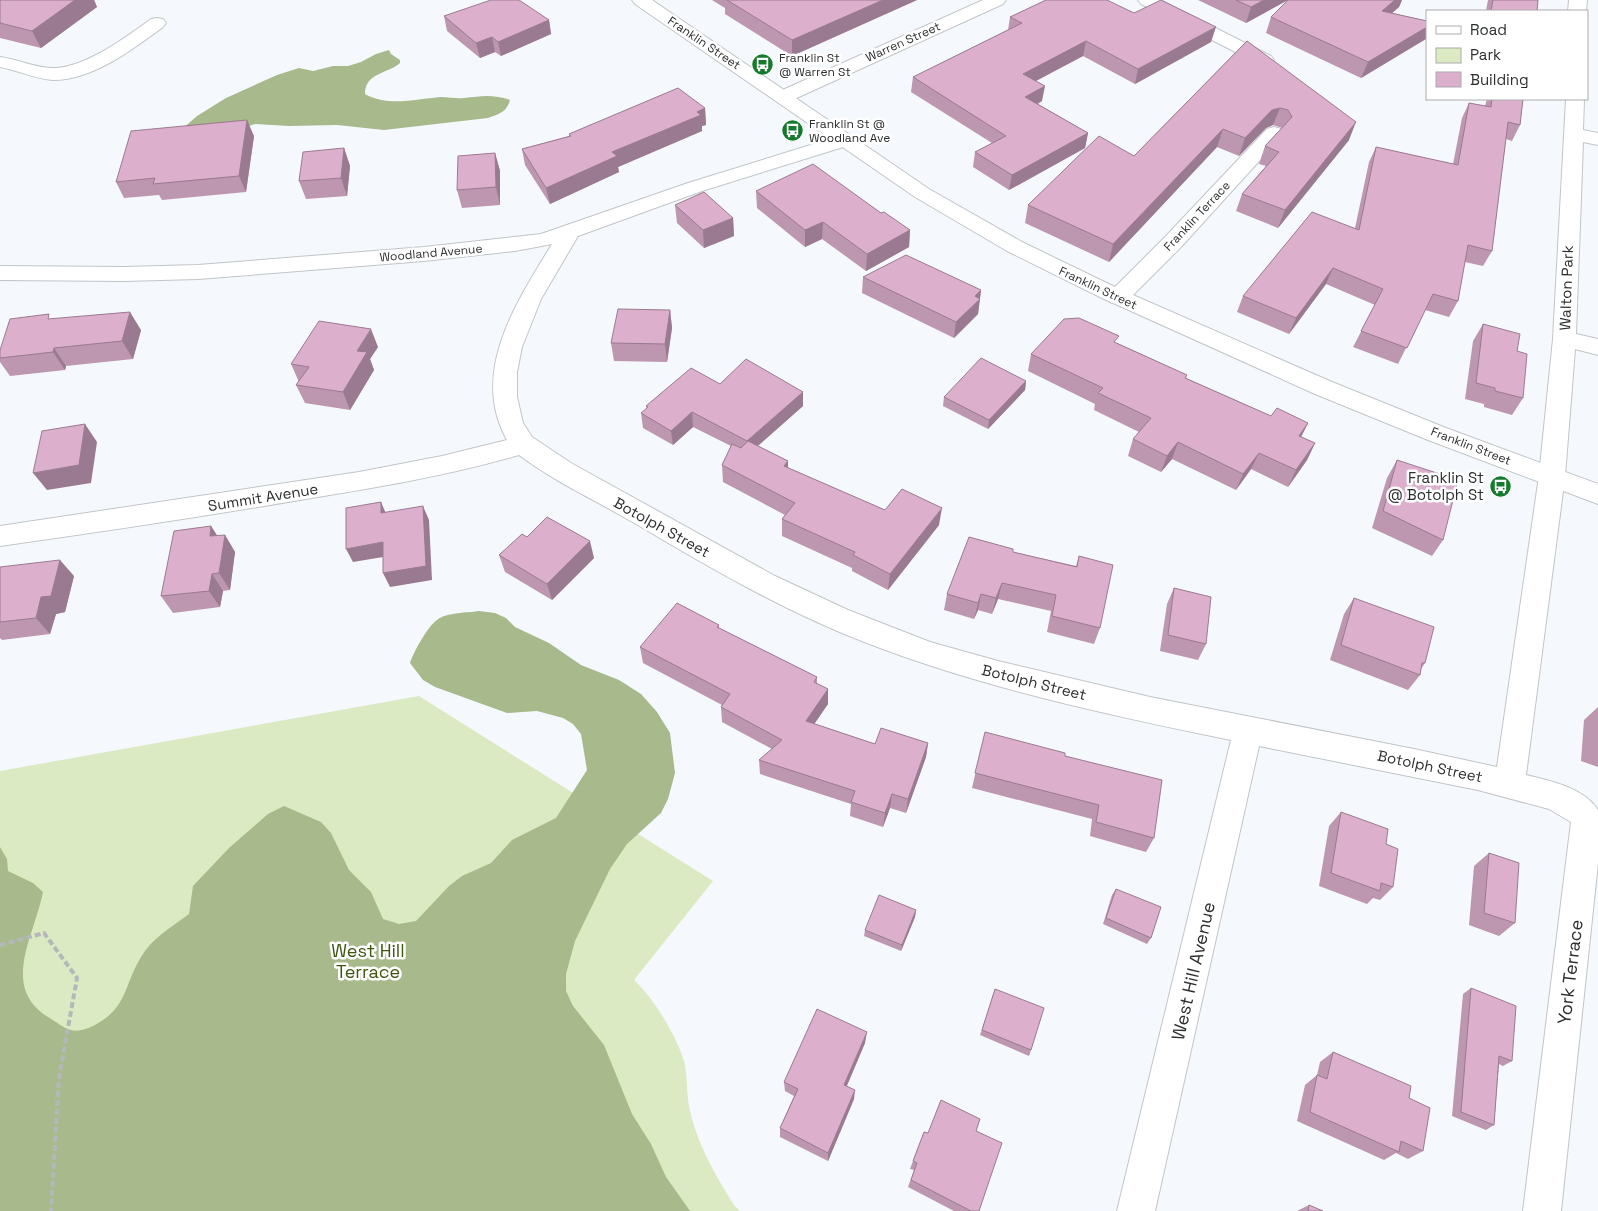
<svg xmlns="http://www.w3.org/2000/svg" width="1598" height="1211" font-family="'Space Grotesk',sans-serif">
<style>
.green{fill:#dbeac2}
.forest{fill:#a8b98c}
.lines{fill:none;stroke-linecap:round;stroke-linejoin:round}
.minor-casing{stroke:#c1c5c8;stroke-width:2}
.major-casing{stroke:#c1c5c8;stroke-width:2}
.path{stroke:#b5b8bb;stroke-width:4;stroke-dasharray:6 3;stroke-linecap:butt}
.minor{fill:#fff;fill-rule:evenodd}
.major{fill:#fff;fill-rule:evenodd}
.wall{fill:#bd96b0}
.shaded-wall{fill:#9a7a90}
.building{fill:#dcafcd;stroke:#9a7a90}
.labels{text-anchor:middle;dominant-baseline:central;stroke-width:5;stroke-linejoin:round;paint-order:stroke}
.far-street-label{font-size:12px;fill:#2c2e2f;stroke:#fff}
.far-poi-label{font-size:12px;fill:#2c2e2f;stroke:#fff;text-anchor:start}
.street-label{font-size:15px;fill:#2c2e2f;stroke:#fff}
.poi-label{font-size:15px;fill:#2c2e2f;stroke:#fff;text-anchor:end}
.near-park-label{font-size:18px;fill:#415510;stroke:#fff}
.near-street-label{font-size:18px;fill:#2c2e2f;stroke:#fff}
</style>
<rect width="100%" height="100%" fill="#f5f9fd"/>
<path class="green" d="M 419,696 L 713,881 L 634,980 C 653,997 677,1037 684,1061 C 688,1077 686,1095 690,1111 C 699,1148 715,1174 734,1205 L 740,1211 L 0,1211 L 0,771 Z"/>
<g class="forest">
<path d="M 389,50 L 391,54 L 400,60 L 400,63 C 387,74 365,73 365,94 C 388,107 416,99 441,97 C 449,97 457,99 464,98 C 481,96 493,94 510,100 C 507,112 499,114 488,118 L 384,130 L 337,125 L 289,126 L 255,124 L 249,126 L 181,130 L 197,116 L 226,98 L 277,75 L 299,68 L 313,71 L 333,66 L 348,66 L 361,62 L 376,54 Z"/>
<path d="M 479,611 L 495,613 L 506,618 L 515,627 L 549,643 L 581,665 L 619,680 L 641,694 L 657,712 L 670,733 L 675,773 L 668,799 L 661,813 L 627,844 L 610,869 L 575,941 L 566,974 L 566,991 L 573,1006 L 604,1045 L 632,1114 L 651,1144 L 666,1177 L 690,1211 L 0,1211 L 0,847 L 7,859 L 8,871 L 33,883 L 43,892 C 34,937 0,987 48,1017 C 55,1021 63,1028 71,1030 C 77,1032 87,1029 93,1026 C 128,1008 123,987 141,957 C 152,938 172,927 189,914 L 193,886 L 229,848 L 268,814 L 284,806 L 321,822 L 331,833 L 349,870 L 371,892 L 383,919 L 399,924 L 416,921 L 449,886 L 462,876 L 491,863 L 512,840 L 556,818 L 587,770 L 581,734 L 573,724 L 563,718 L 537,711 L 507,713 L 435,687 L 423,680 L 410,663 C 413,653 428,626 437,620 C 447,612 467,613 479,611 Z"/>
</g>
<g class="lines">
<defs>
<g id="minor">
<path d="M 983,0 L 1006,0 L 1003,4 L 790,101 L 783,103 L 776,101 L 774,97 L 776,93 Z"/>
<path d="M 1138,0 L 1160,0 L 1271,56 L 1274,60 L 1271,64 L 1265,65 L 1259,64 L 1141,4 Z"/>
<path d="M 1569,0 L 1587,0 L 1586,11 L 1568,11 Z"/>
<path d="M 157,18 L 163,19 L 166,23 L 163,27 C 133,49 93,80 53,80 C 35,79 18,70 0,67 L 0,57 C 17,59 35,68 52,68 C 84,69 126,37 151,19 Z"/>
<path d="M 1566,99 L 1584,99 L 1583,130 L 1598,133 L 1598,145 L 1583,142 L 1576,334 L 1598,339 L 1598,355 L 1575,349 L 1565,476 L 1526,775 C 1551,781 1584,788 1598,810 L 1598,863 L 1561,1211 L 1523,1211 L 1571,822 L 1549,809 L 1478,790 L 1259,746 L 1155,1211 L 1117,1211 L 1231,740 C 1109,715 983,688 867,643 C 786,612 710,568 636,524 C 597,501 555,482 519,455 C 447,476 374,488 300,500 C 200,517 100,532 0,546 L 0,526 L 359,472 L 442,456 L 507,440 C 469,372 517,302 552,244 L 515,251 L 424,261 L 198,279 L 124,281 L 0,280 L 0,266 L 124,267 L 198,265 L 424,247 L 541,234 L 688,183 L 846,134 L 853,136 L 856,140 L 853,144 L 702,191 L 578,236 L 541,299 L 522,347 L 517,372 L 517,397 L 523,423 L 532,437 L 571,463 L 775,576 L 848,610 L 930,642 L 998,661 L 1150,697 L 1414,749 L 1497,767 L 1539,476 L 1553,339 Z"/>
<path d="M 1274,127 L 1281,129 L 1284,133 L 1281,137 L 1181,247 L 1126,302 L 1118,304 L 1110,302 L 1107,297 L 1110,292 L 1165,237 L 1267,129 Z"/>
</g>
<path id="major" d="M 632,0 L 652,0 L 929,189 L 1022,242 L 1117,288 L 1332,382 L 1446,428 L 1598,484 L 1598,504 L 1428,440 L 1315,394 L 1102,298 L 1007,251 L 915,197 L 635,4 Z"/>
</defs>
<use href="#minor" class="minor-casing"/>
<use href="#major" class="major-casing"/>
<path class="path" d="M 0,945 L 44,933 L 77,978 L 59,1078 L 51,1211"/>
<use href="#minor" class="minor"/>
<use href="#major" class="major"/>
</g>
<g class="wall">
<path d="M 0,0 L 94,0 L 97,7 L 41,48 L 0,38 Z"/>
<path d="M 712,0 L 917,0 L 792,56 L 725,14 L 725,8 Z"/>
<path d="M 1198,0 L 1402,0 L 1399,7 L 1392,13 L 1427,21 L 1427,38 L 1361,78 L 1266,33 L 1271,17 L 1288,0 L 1246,23 Z"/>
<path d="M 1488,0 L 1538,0 L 1537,11 L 1486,11 Z"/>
<path d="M 1134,13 L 1211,42 L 1135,84 L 1083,56 L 1035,81 L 1042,101 L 1038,104 L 1088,133 L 1085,148 L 1009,190 L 973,167 L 975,152 L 992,143 L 911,92 L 913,77 L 1008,30 L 1010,17 Z"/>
<path d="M 444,16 L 549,20 L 551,34 L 501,56 L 495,52 L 480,58 L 447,31 Z"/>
<path d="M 1247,41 L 1349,140 L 1278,228 L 1236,211 L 1242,194 L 1266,166 L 1259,164 L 1265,146 L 1282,128 L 1273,125 L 1266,128 L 1239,156 L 1217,147 L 1109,262 L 1025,223 L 1028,205 L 1134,156 Z"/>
<path d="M 1487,99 L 1523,99 L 1520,125 L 1512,141 L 1506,139 L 1492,251 L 1483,266 L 1465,262 L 1458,301 L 1449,317 L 1425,310 L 1398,364 L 1353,347 L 1375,305 L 1326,284 L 1289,334 L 1237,312 L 1243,296 L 1355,228 L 1369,162 L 1376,147 L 1453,164 L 1462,118 L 1469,103 L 1485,106 Z"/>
<path d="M 705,108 L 706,125 L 702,126 L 702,131 L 618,167 L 619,172 L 550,204 L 525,165 L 522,149 L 569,136 L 569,134 Z"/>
<path d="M 254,136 L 246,192 L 162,200 L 159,195 L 124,198 L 116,182 Z"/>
<path d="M 344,148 L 350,166 L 347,196 L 306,199 L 299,181 Z"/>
<path d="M 495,153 L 500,171 L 500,205 L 462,208 L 457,190 Z"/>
<path d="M 756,191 L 881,213 L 910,230 L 909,247 L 866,271 L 822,239 L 805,247 L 757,208 Z"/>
<path d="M 675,205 L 733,218 L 734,236 L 704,248 L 677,223 Z"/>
<path d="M 863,277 L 981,290 L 978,314 L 954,338 L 862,293 Z"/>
<path d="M 670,310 L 672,328 L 667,362 L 614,361 L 611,343 Z"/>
<path d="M 52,319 L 141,330 L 133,359 L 66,366 L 65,370 L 10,376 L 0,362 L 0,350 Z"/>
<path d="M 1483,324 L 1517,351 L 1523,398 L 1512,415 L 1484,407 L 1484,404 L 1465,399 L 1473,341 Z"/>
<path d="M 1117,343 L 1187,375 L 1186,378 L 1271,416 L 1308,423 L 1301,437 L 1315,443 L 1307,460 L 1288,487 L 1251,469 L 1236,490 L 1172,459 L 1161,472 L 1128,456 L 1133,439 L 1139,432 L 1094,410 L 1095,404 L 1028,371 L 1031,354 Z"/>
<path d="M 378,347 L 370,359 L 374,370 L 350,410 L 305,403 L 296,385 L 299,382 L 291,364 Z"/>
<path d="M 1026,381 L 1025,390 L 988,429 L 943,406 L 944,397 Z"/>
<path d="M 720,384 L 803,392 L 803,406 L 758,446 L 788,461 L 788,468 L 885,510 L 939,525 L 888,590 L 852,571 L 852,568 L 782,536 L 782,519 L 785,515 L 723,482 L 722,465 L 731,446 L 693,427 L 673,445 L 643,428 L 641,413 L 647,409 L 646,406 Z"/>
<path d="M 1397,460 L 1443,540 L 1432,556 L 1372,528 L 1387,478 Z"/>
<path d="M 211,526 L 217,536 L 225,535 L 235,552 L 230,590 L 223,591 L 220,607 L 173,613 L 161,596 Z"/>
<path d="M 527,537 L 594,558 L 552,600 L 505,572 L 499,555 Z"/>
<path d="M 1013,552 L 1076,566 L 1079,556 L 1100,628 L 1094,644 L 1047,632 L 1051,611 L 998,599 L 992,614 L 978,610 L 974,619 L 944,610 L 947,594 Z"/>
<path d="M 0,567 L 74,576 L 65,612 L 56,614 L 50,634 L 2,640 L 0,638 Z"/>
<path d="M 1174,588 L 1206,644 L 1198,660 L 1160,651 L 1167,604 Z"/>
<path d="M 1354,598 L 1425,663 L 1421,669 L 1420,675 L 1408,690 L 1330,660 L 1344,614 Z"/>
<path d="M 719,625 L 719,628 L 817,677 L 817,683 L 828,704 L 814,724 L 875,744 L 928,743 L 926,757 L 906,813 L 890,808 L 883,827 L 850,816 L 851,804 L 760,774 L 759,760 L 772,749 L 722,722 L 721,707 L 722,705 L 643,663 L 640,647 Z"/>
<path d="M 1598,707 L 1598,767 L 1581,761 L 1584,720 Z"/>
<path d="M 985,732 L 1065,756 L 1154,838 L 1146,852 L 1090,836 L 1092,819 L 972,788 Z"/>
<path d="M 1341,812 L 1386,844 L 1393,887 L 1380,900 L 1373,898 L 1367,904 L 1319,886 L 1329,826 Z"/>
<path d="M 1489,853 L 1515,923 L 1499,936 L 1469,925 L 1474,866 Z"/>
<path d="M 1116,889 L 1151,938 L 1147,944 L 1103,924 L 1112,895 Z"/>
<path d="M 916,910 L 915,917 L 901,951 L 864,936 L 865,930 Z"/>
<path d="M 1471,988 L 1512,1061 L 1503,1066 L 1499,1064 L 1494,1125 L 1486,1130 L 1452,1116 L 1463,994 Z"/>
<path d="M 995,989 L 1031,1050 L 1029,1056 L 980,1035 Z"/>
<path d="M 865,1043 L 847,1086 L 854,1099 L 828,1161 L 780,1137 L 780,1128 L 794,1096 L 785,1091 L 784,1082 Z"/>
<path d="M 1333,1052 L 1409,1098 L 1423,1151 L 1408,1159 L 1396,1153 L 1384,1160 L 1297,1121 L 1305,1085 L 1317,1075 L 1320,1062 Z"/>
<path d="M 976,1131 L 979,1211 L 954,1211 L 908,1187 L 914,1170 L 910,1169 L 924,1132 L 928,1133 Z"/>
<path d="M 1309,1205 L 1323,1211 L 1297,1211 Z"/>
</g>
<g class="shaded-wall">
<path d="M 75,0 L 94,0 L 97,7 L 41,48 L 32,31 Z"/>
<path d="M 883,0 L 917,0 L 792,56 L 792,40 Z"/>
<path d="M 1264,0 L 1288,0 L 1246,23 L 1251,7 Z"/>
<path d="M 1393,0 L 1402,0 L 1399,7 L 1376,27 L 1382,11 Z"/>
<path d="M 549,20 L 551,34 L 501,56 L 498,42 Z"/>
<path d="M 1216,27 L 1211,42 L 1135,84 L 1138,69 Z"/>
<path d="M 1427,27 L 1426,39 L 1361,78 L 1368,62 Z"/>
<path d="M 492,37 L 495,52 L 480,58 L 476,43 Z"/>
<path d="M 1086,41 L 1083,56 L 1021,89 L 1023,74 Z"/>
<path d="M 1045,86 L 1042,101 L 1023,111 L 1025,97 Z"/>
<path d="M 705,108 L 706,125 L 702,126 L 702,131 L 618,167 L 619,172 L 550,204 L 546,188 L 612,152 Z"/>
<path d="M 1280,108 L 1273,125 L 1266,128 L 1239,156 L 1245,138 L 1272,110 Z"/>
<path d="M 247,120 L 254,136 L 246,192 L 239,176 Z"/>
<path d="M 1356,122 L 1349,140 L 1278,228 L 1285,210 Z"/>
<path d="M 1223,129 L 1217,147 L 1109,262 L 1113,244 Z"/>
<path d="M 1088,133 L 1085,148 L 1009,190 L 1012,175 Z"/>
<path d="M 344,148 L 350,166 L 347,196 L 341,178 Z"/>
<path d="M 495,153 L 500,171 L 500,205 L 496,187 Z"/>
<path d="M 733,218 L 734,236 L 704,248 L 703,230 Z"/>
<path d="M 823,222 L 822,239 L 805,247 L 805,230 Z"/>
<path d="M 910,230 L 909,247 L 866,271 L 867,254 Z"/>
<path d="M 1333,268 L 1326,284 L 1289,334 L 1296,318 Z"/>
<path d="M 981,290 L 978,314 L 954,338 L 956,322 L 975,296 Z"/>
<path d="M 670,310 L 672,328 L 667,362 L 665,344 Z"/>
<path d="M 130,312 L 141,330 L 133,359 L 122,341 Z"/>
<path d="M 371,329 L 378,347 L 370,359 L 374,370 L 350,410 L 343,392 L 357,351 Z"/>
<path d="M 54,348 L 66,366 L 65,370 L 53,352 Z"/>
<path d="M 1026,381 L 1025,390 L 988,429 L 989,420 Z"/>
<path d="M 803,392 L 803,406 L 747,455 L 747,441 Z"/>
<path d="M 692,412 L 693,427 L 673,445 L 671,431 Z"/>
<path d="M 1308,423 L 1300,439 L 1299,436 Z"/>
<path d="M 85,424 L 97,442 L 91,483 L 47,490 L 33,473 Z"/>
<path d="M 1178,442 L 1172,459 L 1161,472 L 1167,456 Z"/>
<path d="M 1315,443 L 1307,460 L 1288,487 L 1296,470 Z"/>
<path d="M 1259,453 L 1251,469 L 1236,490 L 1243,474 Z"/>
<path d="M 788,461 L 788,479 L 784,466 Z"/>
<path d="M 381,502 L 387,516 L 381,513 Z"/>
<path d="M 423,506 L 429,520 L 432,580 L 390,587 L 383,573 Z"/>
<path d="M 942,508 L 939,525 L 888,590 L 890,574 Z"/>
<path d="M 211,526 L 222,543 L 210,536 Z"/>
<path d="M 225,535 L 235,552 L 230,590 L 219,573 Z"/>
<path d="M 590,541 L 594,558 L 552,600 L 547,584 Z"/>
<path d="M 383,542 L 389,556 L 353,562 L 346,549 Z"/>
<path d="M 60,560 L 74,576 L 65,612 L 56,614 L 50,634 L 36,618 L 41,597 Z"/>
<path d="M 212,574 L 223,591 L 220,607 L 209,591 Z"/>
<path d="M 1002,583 L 998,599 L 992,614 L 996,598 Z"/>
<path d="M 981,594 L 978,610 L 974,619 L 978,603 Z"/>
<path d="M 828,689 L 828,704 L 806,736 L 806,721 Z"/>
<path d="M 928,743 L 926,757 L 906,813 L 908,799 Z"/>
<path d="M 892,794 L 890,808 L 883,827 L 885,813 Z"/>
<path d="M 916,910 L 915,917 L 901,951 L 902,945 Z"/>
<path d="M 867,1032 L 865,1043 L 843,1094 L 844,1085 Z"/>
<path d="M 855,1090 L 854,1099 L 828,1161 L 828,1153 Z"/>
</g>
<g class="building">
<path d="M 0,0 L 75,0 L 32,31 L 0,23 Z"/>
<path d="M 491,0 L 519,0 L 549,20 L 498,42 L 492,37 L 476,43 L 444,16 Z"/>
<path d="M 727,0 L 883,0 L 792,40 Z"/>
<path d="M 1046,0 L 1107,0 L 1134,13 L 1161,0 L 1216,27 L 1138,69 L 1086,41 L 1023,74 L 1045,86 L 1025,97 L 1088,133 L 1012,175 L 975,152 L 1006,136 L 913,77 L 1022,23 L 1010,17 Z"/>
<path d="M 1236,0 L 1264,0 L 1251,7 Z"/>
<path d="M 1288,0 L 1395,0 L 1382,11 L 1427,21 L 1427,27 L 1368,62 L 1271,17 Z"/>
<path d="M 1493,0 L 1538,0 L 1537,11 L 1491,11 Z"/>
<path d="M 1247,41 L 1356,122 L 1285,210 L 1242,194 L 1279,152 L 1265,146 L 1292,117 L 1288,110 L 1280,108 L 1272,110 L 1245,138 L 1223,129 L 1113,244 L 1028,205 L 1099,136 L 1134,156 Z"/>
<path d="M 678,88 L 705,108 L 697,112 L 701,115 L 612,152 L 617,156 L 546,188 L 522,149 L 571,136 L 569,134 Z"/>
<path d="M 1492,99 L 1523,99 L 1520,125 L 1508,122 L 1492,251 L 1468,245 L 1458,301 L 1433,294 L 1407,348 L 1361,331 L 1383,289 L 1333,268 L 1296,318 L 1243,296 L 1312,212 L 1359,230 L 1376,147 L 1458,165 L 1469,103 L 1491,107 Z"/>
<path d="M 247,120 L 239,176 L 153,184 L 155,178 L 116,182 L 131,131 Z"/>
<path d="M 344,148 L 341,178 L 299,181 L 303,152 Z"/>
<path d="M 495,153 L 496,187 L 457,190 L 458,156 Z"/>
<path d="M 813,164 L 881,213 L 884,212 L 910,230 L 867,254 L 823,222 L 805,230 L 756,191 Z"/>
<path d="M 704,192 L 733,218 L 703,230 L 675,205 Z"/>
<path d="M 906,255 L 981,290 L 975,296 L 980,299 L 956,322 L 863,277 Z"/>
<path d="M 618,309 L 670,310 L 665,344 L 611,343 Z"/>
<path d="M 130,312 L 122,341 L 54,348 L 53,352 L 0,358 L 0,350 L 10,319 L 49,314 L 48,319 Z"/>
<path d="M 1079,318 L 1119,336 L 1114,342 L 1187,375 L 1185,378 L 1271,416 L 1277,408 L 1308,423 L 1299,436 L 1315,443 L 1296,470 L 1259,453 L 1243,474 L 1178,442 L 1167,456 L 1133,439 L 1151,418 L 1098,393 L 1103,388 L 1031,354 L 1064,319 Z"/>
<path d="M 319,321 L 371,329 L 357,351 L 367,352 L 343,392 L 296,385 L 309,367 L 291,364 Z"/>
<path d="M 1483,324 L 1520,334 L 1517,351 L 1527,354 L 1523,398 L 1495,391 L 1495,388 L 1476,383 Z"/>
<path d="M 981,358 L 1026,381 L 989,420 L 944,397 Z"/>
<path d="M 746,359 L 803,392 L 747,441 L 692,412 L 671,431 L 641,413 L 648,407 L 646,406 L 691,368 L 720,384 Z"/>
<path d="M 85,424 L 79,465 L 33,473 L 42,431 Z"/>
<path d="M 748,441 L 788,461 L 784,466 L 885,510 L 902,489 L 942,508 L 890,574 L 853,555 L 855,552 L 782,519 L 795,503 L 722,465 L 732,444 L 741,448 Z"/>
<path d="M 1397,460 L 1458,480 L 1443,540 L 1383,511 Z"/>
<path d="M 381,502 L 381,513 L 423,506 L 426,566 L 383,573 L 383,542 L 346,549 L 346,508 Z"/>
<path d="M 547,517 L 590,541 L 547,584 L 499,555 L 522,534 L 527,537 Z"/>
<path d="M 211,526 L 210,536 L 225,535 L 219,573 L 212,574 L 209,591 L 161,596 L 174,531 Z"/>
<path d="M 969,537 L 1013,549 L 1013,552 L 1077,567 L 1079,556 L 1113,565 L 1100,628 L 1052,616 L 1056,595 L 1002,583 L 996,598 L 981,594 L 978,603 L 947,594 Z"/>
<path d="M 60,560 L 51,596 L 41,597 L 36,618 L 0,622 L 0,567 Z"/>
<path d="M 1174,588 L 1211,597 L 1206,644 L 1168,635 Z"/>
<path d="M 1354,598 L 1434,627 L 1425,663 L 1422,663 L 1420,675 L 1341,645 Z"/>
<path d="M 677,603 L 719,625 L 717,627 L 817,677 L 814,682 L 828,689 L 806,721 L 875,744 L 881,728 L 928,743 L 908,799 L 892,794 L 885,813 L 851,802 L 855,791 L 759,760 L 782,740 L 721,707 L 730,694 L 640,647 Z"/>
<path d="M 985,732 L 1065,753 L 1065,756 L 1162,780 L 1154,838 L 1096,822 L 1099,805 L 975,773 Z"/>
<path d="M 1341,812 L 1388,829 L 1386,844 L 1398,849 L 1393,887 L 1381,883 L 1380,891 L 1331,873 Z"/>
<path d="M 1489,853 L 1519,863 L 1515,923 L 1484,913 Z"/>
<path d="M 1116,889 L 1161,907 L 1151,938 L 1106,918 Z"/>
<path d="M 879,895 L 916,910 L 902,945 L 865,930 Z"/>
<path d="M 1471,988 L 1516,1006 L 1512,1061 L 1499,1056 L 1494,1125 L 1461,1112 Z"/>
<path d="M 995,989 L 1044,1008 L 1031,1050 L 982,1030 Z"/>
<path d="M 817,1009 L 867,1032 L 844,1085 L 855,1090 L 828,1153 L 780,1128 L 798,1089 L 784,1082 Z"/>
<path d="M 1333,1052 L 1411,1086 L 1409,1098 L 1430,1108 L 1423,1151 L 1401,1141 L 1399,1152 L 1310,1112 L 1317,1075 L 1327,1079 Z"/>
<path d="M 941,1100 L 980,1119 L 976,1131 L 1002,1143 L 979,1211 L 971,1211 L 911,1180 L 917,1163 L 913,1161 L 924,1132 L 928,1133 Z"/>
<path d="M 1309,1205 L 1323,1211 L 1308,1211 Z"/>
</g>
<defs>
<symbol id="bus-disc" viewBox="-11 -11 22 22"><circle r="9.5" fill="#167a2c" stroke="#fff"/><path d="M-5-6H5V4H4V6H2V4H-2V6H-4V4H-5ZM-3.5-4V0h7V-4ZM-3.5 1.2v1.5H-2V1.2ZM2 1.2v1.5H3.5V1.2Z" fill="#fff"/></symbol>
</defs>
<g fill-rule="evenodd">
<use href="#bus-disc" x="750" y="52" width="25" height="25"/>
<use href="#bus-disc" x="780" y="118" width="25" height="25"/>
<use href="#bus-disc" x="1488" y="474" width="25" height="25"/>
</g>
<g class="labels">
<g class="far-street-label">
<text transform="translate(903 42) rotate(-24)">Warren Street</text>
<text transform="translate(704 43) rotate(34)">Franklin Street</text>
<text transform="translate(1197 216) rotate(-47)">Franklin Terrace</text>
<text transform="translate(431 253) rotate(-5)">Woodland Avenue</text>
<text transform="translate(1098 288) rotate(25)">Franklin Street</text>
<text transform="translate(1471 446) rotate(21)">Franklin Street</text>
</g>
<g class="far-poi-label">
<text x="779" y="58">Franklin St<tspan x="779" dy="14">@ Warren St</tspan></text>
<text x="809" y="124">Franklin St @<tspan x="809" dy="14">Woodland Ave</tspan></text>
</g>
<g class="street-label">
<text transform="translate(1566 288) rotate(-88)">Walton Park</text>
<text transform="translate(263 497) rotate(-9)">Summit Avenue</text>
<text transform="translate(662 527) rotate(29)">Botolph Street</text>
<text transform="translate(1034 682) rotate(14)">Botolph Street</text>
<text transform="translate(1430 766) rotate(12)">Botolph Street</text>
</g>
<g class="poi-label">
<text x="1484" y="477">Franklin St<tspan x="1484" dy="17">@ Botolph St</tspan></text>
</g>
<g class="near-park-label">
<text x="368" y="950">West Hill<tspan x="368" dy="21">Terrace</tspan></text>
</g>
<g class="near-street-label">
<text transform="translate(1193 971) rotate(-77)">West Hill Avenue</text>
<text transform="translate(1570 972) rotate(-83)">York Terrace</text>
</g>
</g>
<rect x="1426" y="10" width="162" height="90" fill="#ffffff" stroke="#ababac"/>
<rect x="1436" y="26" width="25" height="8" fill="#ffffff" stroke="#ababac"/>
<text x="1470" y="35" font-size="15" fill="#2c2e2f">Road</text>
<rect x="1436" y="48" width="25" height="15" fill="#dbeac2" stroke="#ababac"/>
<text x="1470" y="60" font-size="15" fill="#2c2e2f">Park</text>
<rect x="1436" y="72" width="25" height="15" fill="#dcafcd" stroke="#ababac"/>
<text x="1470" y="85" font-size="15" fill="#2c2e2f">Building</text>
</svg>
